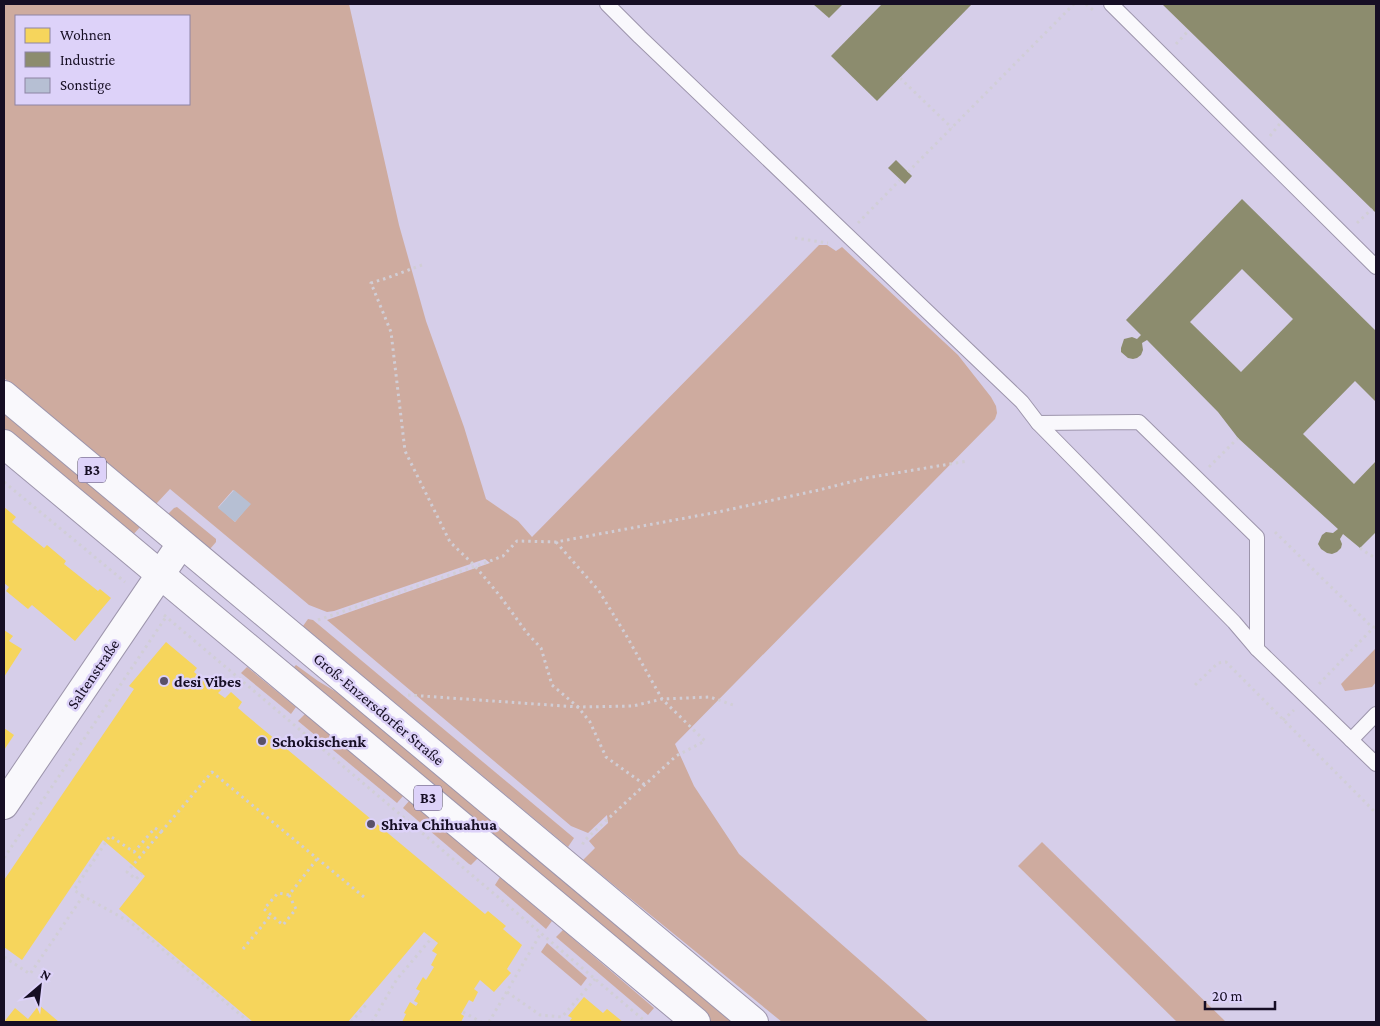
<svg xmlns="http://www.w3.org/2000/svg" width="1380" height="1026" font-family="'Crimson Pro',serif">
<style>
.green{fill:#ceab9f;fill-rule:evenodd}
.homes{fill:#f6d55c}
.industry{fill:#8c8c6e;fill-rule:evenodd}
.building{fill:#b6bfd3}
.lines{fill:none;stroke-linecap:round;stroke-linejoin:round}
.lane-casing{stroke:#9d95ac;stroke-width:16}
.street-casing{stroke:#9d95ac;stroke-width:30}
.primary-casing{stroke:#9d95ac;stroke-width:30}
.path{stroke:#d1ced6;stroke-width:3;stroke-dasharray:2.5 4;stroke-linecap:butt}
.lane{stroke:#f9f8fc;stroke-width:14}
.street{stroke:#f9f8fc;stroke-width:28}
.primary{stroke:#f9f8fc;stroke-width:28}
.poi-dot{fill:#595169;stroke:#ddd2f9;stroke-width:2}
.labels{text-anchor:middle;dominant-baseline:central;stroke-width:5;stroke-linejoin:round;paint-order:stroke}
.shield{fill:#ddd2f9;stroke:#524964;stroke-width:1}
.shield-label{font-size:15px;font-weight:bold;fill:#160e24}
.street-label{font-size:16px;fill:#160e24;stroke:#ddd2f9}
.poi-label{font-size:16px;font-weight:bold;fill:#160e24;stroke:#ddd2f9;text-anchor:start}
</style>
<rect width="100%" height="100%" fill="#d6cee9"/>
<g class="green">
<path d="M 4,4 L 349,4 L 399,225 L 426,321 L 464,427 L 486,499 L 518,521 L 532,537 L 819,245 L 827,245 L 836,251 L 842,247 L 958,355 L 991,397 L 996,406 L 997,413 L 995,419 L 675,744 L 694,786 L 739,854 L 888,985 L 929,1022 L 782,1022 L 583,860 L 595,848 L 589,841 L 608,823 L 607,815 L 588,833 L 571,826 L 327,620 L 490,563 L 485,559 L 334,611 L 327,612 L 309,605 L 170,489 L 156,504 L 4,378 ZM 16,16 L 189,16 L 189,104 L 16,104 ZM 233,490 L 250,504 L 235,522 L 218,507 Z"/>
<path d="M 4,411 L 141,526 L 131,537 L 4,431 Z"/>
<path d="M 177,507 L 216,539 L 216,542 L 210,549 L 168,514 L 174,508 Z"/>
<path d="M 308,619 L 313,620 L 574,838 L 568,847 L 303,626 Z"/>
<path d="M 1376,648 L 1376,682 L 1372,687 L 1345,691 L 1341,684 Z"/>
<path d="M 296,665 L 318,681 L 343,696 L 733,1022 L 711,1022 L 292,669 Z"/>
<path d="M 247,667 L 296,707 L 291,714 L 241,673 Z"/>
<path d="M 305,714 L 403,796 L 397,803 L 298,721 Z"/>
<path d="M 409,801 L 478,858 L 471,865 L 469,864 L 403,808 Z"/>
<path d="M 1042,842 L 1226,1022 L 1177,1022 L 1018,866 Z"/>
<path d="M 500,877 L 552,921 L 546,929 L 495,885 Z"/>
<path d="M 563,930 L 654,1008 L 648,1015 L 556,937 Z"/>
<path d="M 547,943 L 587,978 L 581,986 L 541,952 Z"/>
</g>
<g class="homes">
<path d="M 4,507 L 16,517 L 12,522 L 44,548 L 47,545 L 66,561 L 64,564 L 98,591 L 100,589 L 111,598 L 75,641 L 32,605 L 28,609 L 6,591 L 9,587 L 4,583 Z"/>
<path d="M 4,630 L 13,636 L 9,641 L 22,649 L 4,677 Z"/>
<path d="M 166,642 L 197,668 L 194,672 L 208,684 L 213,679 L 224,687 L 218,693 L 225,698 L 231,692 L 242,702 L 238,708 L 246,715 L 485,914 L 488,911 L 506,926 L 503,929 L 522,945 L 507,969 L 511,973 L 494,992 L 480,980 L 474,989 L 478,992 L 473,1002 L 469,1000 L 461,1014 L 464,1016 L 461,1022 L 402,1022 L 406,1014 L 404,1013 L 410,1002 L 416,1006 L 418,1003 L 414,1001 L 420,991 L 416,989 L 423,977 L 426,980 L 434,967 L 431,965 L 437,954 L 432,951 L 438,943 L 424,932 L 348,1022 L 253,1022 L 119,909 L 145,876 L 103,840 L 22,960 L 4,947 L 4,880 L 134,689 L 129,686 Z"/>
<path d="M 4,728 L 14,735 L 4,750 Z"/>
<path d="M 584,997 L 603,1013 L 607,1009 L 623,1022 L 569,1022 L 572,1018 L 568,1016 Z"/>
<path d="M 39,1005 L 59,1022 L 4,1022 L 15,1008 L 28,1019 Z"/>
</g>
<g class="industry">
<path d="M 813,4 L 843,4 L 829,18 Z"/>
<path d="M 882,4 L 972,4 L 877,101 L 831,56 Z"/>
<path d="M 1162,4 L 1376,4 L 1376,213 L 1282,121 Z"/>
<path d="M 896,160 L 912,176 L 905,184 L 888,168 Z"/>
<path d="M 1242,199 L 1376,331 L 1376,402 L 1355,381 L 1303,434 L 1354,484 L 1376,461 L 1376,532 L 1360,548 L 1343,534 L 1340,539 L 1342,544 L 1341,548 L 1337,552 L 1332,554 L 1327,553 L 1321,549 L 1318,544 L 1322,535 L 1326,532 L 1333,533 L 1338,529 L 1238,438 L 1218,412 L 1147,340 L 1142,343 L 1143,350 L 1141,355 L 1137,358 L 1133,359 L 1128,358 L 1121,352 L 1121,348 L 1124,339 L 1132,337 L 1137,339 L 1141,335 L 1126,320 ZM 1242,269 L 1293,319 L 1241,372 L 1190,322 Z"/>
</g>
<path class="building" d="M 234,490 L 251,504 L 235,522 L 218,508 Z"/>
<g class="lines">
<defs>
<g id="lane">
<path d="M 607,4 L 640,37 L 1022,402 L 1038,423 L 1234,622 L 1257,649 L 1376,764"/>
<path d="M 1111,4 L 1376,267"/>
<path d="M 1038,423 L 1139,422 L 1257,537 L 1257,649"/>
<path d="M 1351,740 L 1376,714"/>
</g>
<path id="street" d="M 4,805 L 181,544"/>
<g id="primary">
<path d="M 4,395 L 754,1022"/>
<path d="M 4,444 L 696,1022"/>
</g>
</defs>
<use href="#lane" class="lane-casing"/>
<use href="#street" class="street-casing"/>
<use href="#primary" class="primary-casing"/>
<g class="path">
<path d="M 1086,4 L 1093,10"/>
<path d="M 1176,44 L 1189,30"/>
<path d="M 900,78 L 952,128"/>
<path d="M 1270,136 L 1282,121"/>
<path d="M 908,172 L 1074,4"/>
<path d="M 858,223 L 900,180"/>
<path d="M 1357,223 L 1372,209"/>
<path d="M 795,238 L 828,243"/>
<path d="M 422,265 L 387,278 L 371,283 L 391,332 L 405,451 L 450,542 L 475,566 L 500,596 L 527,633 L 541,648 L 552,685 L 578,707 L 590,722 L 606,757 L 645,785"/>
<path d="M 1209,467 L 1238,438"/>
<path d="M 4,482 L 125,582"/>
<path d="M 1275,532 L 1373,628"/>
<path d="M 556,542 L 599,591 L 626,635 L 662,699 L 705,741 L 676,756 L 584,841 L 582,846"/>
<path d="M 1360,548 L 1370,555 L 1376,558"/>
<path d="M 164,615 L 646,1022"/>
<path d="M 318,620 L 490,561 L 503,556 L 517,541 L 556,542 L 718,512 L 819,490 L 866,478 L 968,461"/>
<path d="M 1319,684 L 1376,625"/>
<path d="M 1195,685 L 1218,663 L 1226,662 L 1376,813"/>
<path d="M 408,695 L 578,707 L 633,706 L 662,699 L 710,697 L 733,705"/>
<path d="M 1283,720 L 1294,710"/>
<path d="M 161,832 L 212,772 L 364,897"/>
<path d="M 4,858 L 166,617"/>
<path d="M 289,895 L 296,909 L 283,925 L 264,909 L 278,893 L 289,895 L 317,859"/>
<path d="M 83,896 L 74,890 L 110,836 L 134,852 L 155,828 L 161,832 L 127,872 L 136,879 L 142,873"/>
<path d="M 243,949 L 271,915"/>
<path d="M 4,957 L 30,974 L 83,896 L 130,922 L 249,1022"/>
<path d="M 507,992 L 540,1015 L 562,1017 L 595,979"/>
<path d="M 463,1012 L 481,1022"/>
<path d="M 351,1022 L 368,1003"/>
<path d="M 372,1022 L 397,979 L 430,940"/>
<path d="M 489,1022 L 541,933"/>
</g>
<use href="#lane" class="lane"/>
<use href="#street" class="street"/>
<use href="#primary" class="primary"/>
</g>
<g class="poi-dot">
<circle cx="164" cy="681" r="5"/>
<circle cx="262" cy="741" r="5"/>
<circle cx="371" cy="824" r="5"/>
</g>
<g class="labels">
<g class="shield">
<rect x="78" y="457.5" width="28" height="25" rx="4"/>
<rect x="414" y="785.5" width="28" height="25" rx="4"/>
</g>
<g class="shield-label">
<text x="92" y="470">B3</text>
<text x="428" y="798">B3</text>
</g>
<g class="street-label">
<text transform="translate(93 674) rotate(-56)">Saltenstraße</text>
<text transform="translate(379 709) rotate(40)">Groß-Enzersdorfer Straße</text>
</g>
<g class="poi-label">
<text x="174" y="681">desi Vibes</text>
<text x="272" y="741">Schokischenk</text>
<text x="381" y="824">Shiva Chihuahua</text>
</g>
</g>
<rect width="1380" height="1026" fill="none" stroke="#160e24" stroke-width="10"/>
<rect x="15" y="15" width="175" height="90" fill="#ddd2f9" stroke="#8d84a4"/>
<rect x="25" y="28" width="25" height="15" fill="#f6d55c" stroke="#8d84a4"/>
<text x="60" y="40" font-size="15" fill="#160e24">Wohnen</text>
<rect x="25" y="52" width="25" height="15" fill="#8c8c6e" stroke="#8d84a4"/>
<text x="60" y="65" font-size="15" fill="#160e24">Industrie</text>
<rect x="25" y="78" width="25" height="15" fill="#b6bfd3" stroke="#8d84a4"/>
<text x="60" y="90" font-size="15" fill="#160e24">Sonstige</text>
<g transform="translate(40 986) rotate(28)" stroke="#ddd2f9" stroke-width="4" paint-order="stroke">
<path d="M0-4L9 19L0 12L-9 19Z" fill="#160e24"/>
<text y="-8" font-size="14" font-weight="bold" text-anchor="middle" fill="#160e24">N</text>
</g>
<path d="M1205 1001v8h70v-8" fill="none" stroke="#160e24" stroke-width="2.5"/>
<text x="1212" y="1001" font-size="15" fill="#160e24" stroke="#ddd2f9" stroke-width="4" paint-order="stroke">20 m</text>
</svg>
